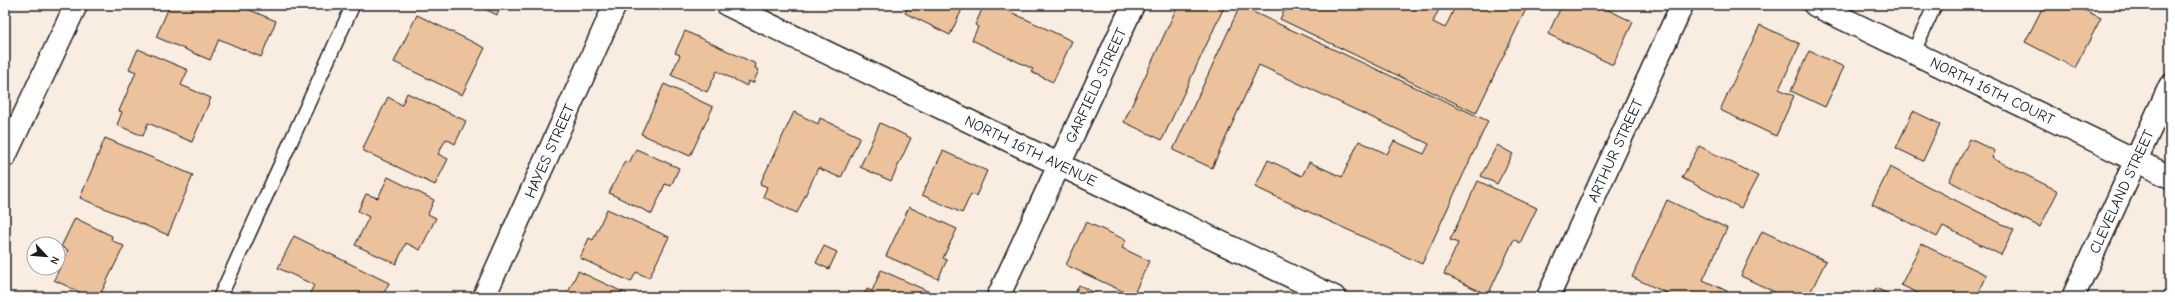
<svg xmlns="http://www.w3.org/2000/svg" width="2175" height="302" font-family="'Comic Neue',sans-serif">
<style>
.building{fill:#ebc29b;stroke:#1c1c1c}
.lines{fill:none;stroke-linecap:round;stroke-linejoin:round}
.lane-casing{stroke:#1c1c1c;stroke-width:16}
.street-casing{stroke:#1c1c1c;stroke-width:25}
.lane{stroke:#fff;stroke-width:13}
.street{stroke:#fff;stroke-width:22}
.labels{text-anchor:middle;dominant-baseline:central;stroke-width:3;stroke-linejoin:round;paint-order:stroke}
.street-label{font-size:15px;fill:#1c1c1c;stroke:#fff}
</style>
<rect width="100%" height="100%" fill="#f9ede1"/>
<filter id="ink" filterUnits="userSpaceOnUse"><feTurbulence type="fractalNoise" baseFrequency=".025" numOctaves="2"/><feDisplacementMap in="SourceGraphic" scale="8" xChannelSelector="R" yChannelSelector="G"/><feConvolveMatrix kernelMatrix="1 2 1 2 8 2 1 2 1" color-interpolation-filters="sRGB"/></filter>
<g filter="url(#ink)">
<g class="building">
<path d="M 170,5 L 238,5 L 276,21 L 261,57 L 219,39 L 210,60 L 156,37 Z"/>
<path d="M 477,5 L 502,5 L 497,15 Z"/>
<path d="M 909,5 L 964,5 L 950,35 L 905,13 Z"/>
<path d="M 984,5 L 996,5 L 1072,41 L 1053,82 L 1031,72 L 1033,69 L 972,40 L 978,27 L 975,25 Z"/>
<path d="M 1178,5 L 1225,5 L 1162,140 L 1124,122 Z"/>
<path d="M 1287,5 L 1441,5 L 1433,22 L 1445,28 L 1456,5 L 1528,5 L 1476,113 L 1280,19 Z"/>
<path d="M 1562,5 L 1598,5 L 1633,22 L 1613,65 L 1548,34 Z"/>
<path d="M 2044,5 L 2074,5 L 2101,18 L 2075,68 L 2025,42 Z"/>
<path d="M 1240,6 L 1488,121 L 1422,264 L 1255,187 L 1268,160 L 1302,176 L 1309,162 L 1342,177 L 1359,141 L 1387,154 L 1394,141 L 1424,154 L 1429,144 L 1259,65 L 1212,168 L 1173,150 Z"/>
<path d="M 417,15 L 485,48 L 462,95 L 394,62 Z"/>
<path d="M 1760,25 L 1800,44 L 1779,89 L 1794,96 L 1776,136 L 1720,110 Z"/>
<path d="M 685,31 L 756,64 L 755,68 L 759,70 L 753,83 L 748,81 L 747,86 L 717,71 L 707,92 L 671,75 L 680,55 L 675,53 Z"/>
<path d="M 138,49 L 188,70 L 181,85 L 211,98 L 192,142 L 148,123 L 143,136 L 117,125 L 122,112 L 119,111 L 136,72 L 129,69 Z"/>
<path d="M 1809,51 L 1844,67 L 1825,107 L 1791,91 Z"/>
<path d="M 664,84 L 713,107 L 690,156 L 641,134 Z"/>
<path d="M 407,93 L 466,121 L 455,144 L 446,139 L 438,154 L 448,159 L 435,185 L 362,150 L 388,97 L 402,105 Z"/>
<path d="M 1913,111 L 1940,124 L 1923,161 L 1896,148 Z"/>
<path d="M 794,112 L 818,124 L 820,118 L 860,137 L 841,178 L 818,168 L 797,213 L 763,197 L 767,187 L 760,184 Z"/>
<path d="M 880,123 L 911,138 L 891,181 L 860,167 Z"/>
<path d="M 105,138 L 193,175 L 168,235 L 80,198 Z"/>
<path d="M 1970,139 L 1995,151 L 1992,158 L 2058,191 L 2040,227 L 1949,181 Z"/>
<path d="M 1497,145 L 1513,154 L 1497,184 L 1481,176 Z"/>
<path d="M 1699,146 L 1758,176 L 1741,208 L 1682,178 Z"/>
<path d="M 636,149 L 679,168 L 671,186 L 665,184 L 652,214 L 609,193 L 625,161 L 629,163 Z"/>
<path d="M 943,151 L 987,171 L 976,196 L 971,194 L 962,213 L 922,195 Z"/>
<path d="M 1890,167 L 2014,230 L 2001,255 L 1943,226 L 1937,237 L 1872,204 Z"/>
<path d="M 388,177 L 434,200 L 428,214 L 436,218 L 420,250 L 406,243 L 396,264 L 355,245 L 369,217 L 358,211 L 366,194 L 378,198 Z"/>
<path d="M 1478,181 L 1537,208 L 1520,243 L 1514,239 L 1488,295 L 1444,274 L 1458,243 L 1450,240 Z"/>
<path d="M 1667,200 L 1727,228 L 1703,280 L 1727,291 L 1724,297 L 1675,297 L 1632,277 Z"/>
<path d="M 909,207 L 957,229 L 943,258 L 947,260 L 938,279 L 886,256 Z"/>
<path d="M 607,209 L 669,237 L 649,278 L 636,272 L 631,282 L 580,258 L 589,238 L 593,240 Z"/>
<path d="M 75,218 L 112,236 L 111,240 L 124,246 L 99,297 L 90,297 L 54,280 L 68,250 L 61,247 Z"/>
<path d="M 1086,222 L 1126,240 L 1122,248 L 1149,261 L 1133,296 L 1066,265 Z"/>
<path d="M 1762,231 L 1826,261 L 1808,297 L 1785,297 L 1741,276 Z"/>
<path d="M 294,236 L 389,283 L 382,297 L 308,297 L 314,285 L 278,268 Z"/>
<path d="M 1921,244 L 1987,275 L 1977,297 L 1926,297 L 1901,285 Z"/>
<path d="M 824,246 L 837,252 L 829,269 L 816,263 Z"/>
<path d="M 881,270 L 934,294 L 933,297 L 863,297 L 867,289 L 872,291 Z"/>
<path d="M 578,271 L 627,294 L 626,297 L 566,297 Z"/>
<path d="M 2170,280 L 2170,297 L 2162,297 Z"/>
<path d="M 1079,285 L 1103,297 L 1073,297 Z"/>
<path d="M 1876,288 L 1894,297 L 1871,297 Z"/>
</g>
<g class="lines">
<defs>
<g id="lane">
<path d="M 1913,53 L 1935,5"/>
<path d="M 220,297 L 353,5"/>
</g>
<g id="street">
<path id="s1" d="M 728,5 L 1334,297"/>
<path id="s2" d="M 1815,5 L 2170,177"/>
<path d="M 5,156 L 76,5"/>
<path id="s3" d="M 484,297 L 615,5"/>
<path id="s4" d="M 998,297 L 1133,5"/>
<path id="s5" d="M 1548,297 L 1682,5"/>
<path id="s6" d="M 2073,297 L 2170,86"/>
</g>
</defs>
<use href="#lane" class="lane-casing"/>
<use href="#street" class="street-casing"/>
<use href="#lane" class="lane"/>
<use href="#street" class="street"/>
</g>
</g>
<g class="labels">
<g class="street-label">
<text stroke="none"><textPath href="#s4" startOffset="233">GARFIELD STREET</textPath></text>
<text stroke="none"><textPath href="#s2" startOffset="197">NORTH 16TH COURT</textPath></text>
<text stroke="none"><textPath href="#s3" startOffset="160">HAYES STREET</textPath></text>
<text stroke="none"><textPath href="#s1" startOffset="336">NORTH 16TH AVENUE</textPath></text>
<text stroke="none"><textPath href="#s5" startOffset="161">ARTHUR STREET</textPath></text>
<text stroke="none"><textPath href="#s6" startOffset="116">CLEVELAND STREET</textPath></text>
</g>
</g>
<rect width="2175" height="302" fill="none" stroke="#fff" stroke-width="20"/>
<rect x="10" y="10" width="2155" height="282" fill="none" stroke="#1c1c1c" stroke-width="1.5" filter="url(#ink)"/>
<g transform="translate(46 256) rotate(116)"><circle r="19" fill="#ffffff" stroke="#a4a4a4"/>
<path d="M0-3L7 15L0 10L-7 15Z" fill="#1c1c1c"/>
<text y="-6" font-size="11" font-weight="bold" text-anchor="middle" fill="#1c1c1c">N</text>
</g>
</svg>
